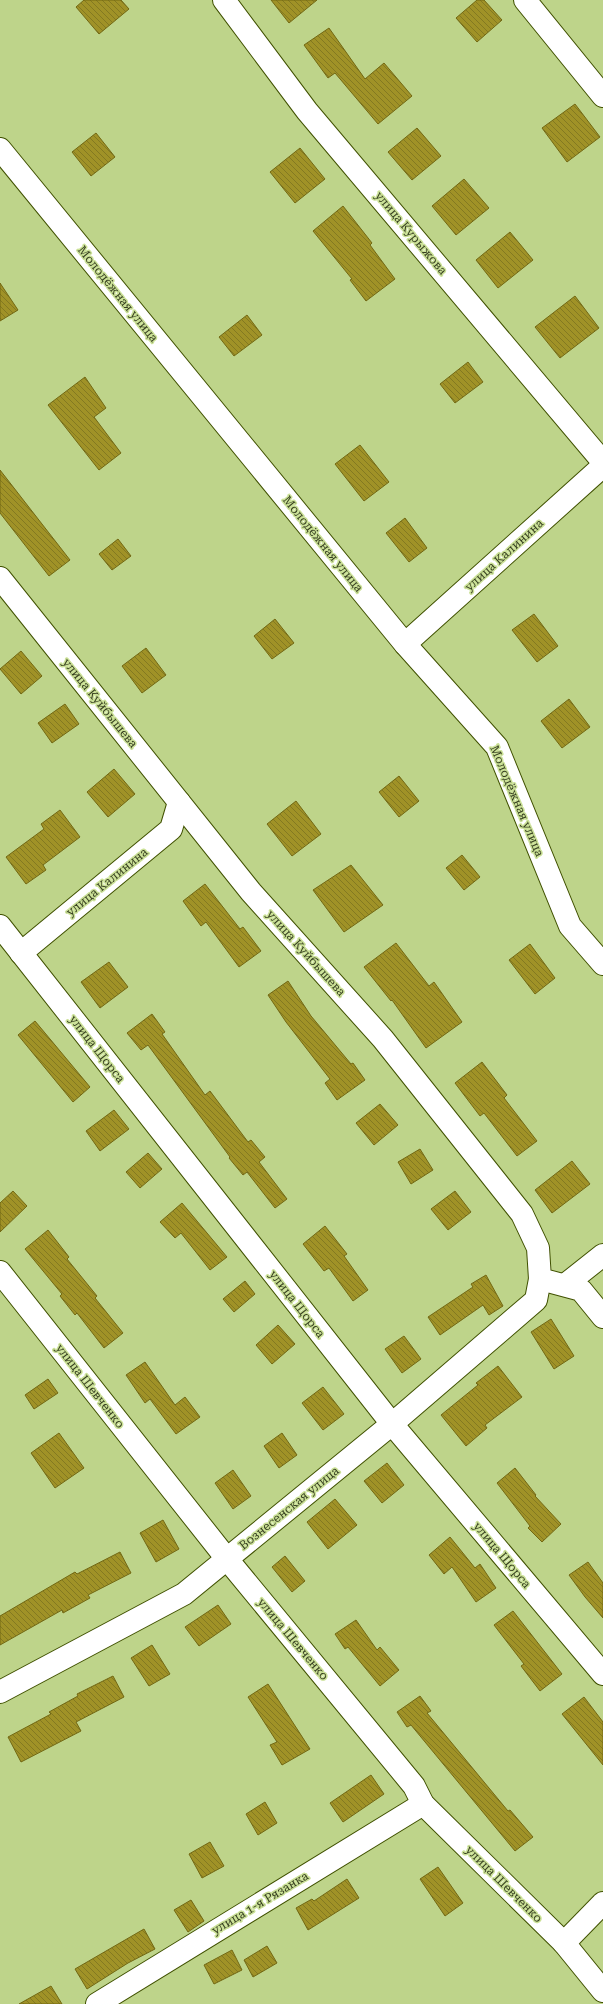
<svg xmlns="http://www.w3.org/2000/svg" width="603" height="2004" font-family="'Roboto Serif',serif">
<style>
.building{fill:url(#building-back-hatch);stroke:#726813}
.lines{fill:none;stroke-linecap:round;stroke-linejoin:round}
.minor-casing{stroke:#405100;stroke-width:24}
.minor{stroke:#fff;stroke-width:22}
.labels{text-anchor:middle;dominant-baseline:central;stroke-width:3;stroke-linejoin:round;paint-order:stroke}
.street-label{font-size:12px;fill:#363f20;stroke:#cbe197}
</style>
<defs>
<pattern id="building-back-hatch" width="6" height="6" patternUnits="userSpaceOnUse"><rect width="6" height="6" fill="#a09227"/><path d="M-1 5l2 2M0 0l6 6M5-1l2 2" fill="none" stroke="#837921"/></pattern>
</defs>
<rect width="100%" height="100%" fill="#bed48a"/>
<g class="building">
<path d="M 84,0 L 121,0 L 129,9 L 99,34 L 76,7 Z"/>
<path d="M 271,0 L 317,0 L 289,23 Z"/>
<path d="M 477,0 L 484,0 L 502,20 L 477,42 L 456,18 Z"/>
<path d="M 329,28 L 365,79 L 384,63 L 412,96 L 378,124 L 335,73 L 328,78 L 304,45 Z"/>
<path d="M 575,104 L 600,137 L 567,162 L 542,128 Z"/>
<path d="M 417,128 L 441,156 L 412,180 L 388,152 Z"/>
<path d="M 96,133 L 115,157 L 91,176 L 72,152 Z"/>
<path d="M 300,148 L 325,179 L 295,203 L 270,172 Z"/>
<path d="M 464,179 L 489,208 L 456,235 L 432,206 Z"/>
<path d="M 343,206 L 372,243 L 370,245 L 395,279 L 366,301 L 350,280 L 352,279 L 313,231 Z"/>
<path d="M 510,232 L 533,260 L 498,288 L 476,260 Z"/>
<path d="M 0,283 L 18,310 L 0,321 Z"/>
<path d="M 575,296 L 599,328 L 560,358 L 535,327 Z"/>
<path d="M 247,315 L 262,335 L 234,356 L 219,337 Z"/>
<path d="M 468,362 L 483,382 L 455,403 L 440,384 Z"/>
<path d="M 85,377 L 106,408 L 94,417 L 121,453 L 99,470 L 48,405 Z"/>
<path d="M 360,445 L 389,482 L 364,501 L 335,464 Z"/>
<path d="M 0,470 L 70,560 L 49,576 L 0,513 Z"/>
<path d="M 405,518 L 427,548 L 409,562 L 386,533 Z"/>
<path d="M 118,539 L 131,556 L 112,570 L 99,554 Z"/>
<path d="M 534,614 L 558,646 L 537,662 L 512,630 Z"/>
<path d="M 275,619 L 294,643 L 272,659 L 254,636 Z"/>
<path d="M 146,648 L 166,675 L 142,693 L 122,666 Z"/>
<path d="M 21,651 L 42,676 L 21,694 L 0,669 Z"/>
<path d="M 569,699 L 590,727 L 562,748 L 541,721 Z"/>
<path d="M 65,704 L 79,724 L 52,743 L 38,723 Z"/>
<path d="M 114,769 L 135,794 L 108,817 L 87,792 Z"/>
<path d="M 399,776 L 419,801 L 399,817 L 379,792 Z"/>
<path d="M 296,801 L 321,834 L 292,856 L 267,824 Z"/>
<path d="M 60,810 L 80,837 L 43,865 L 46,870 L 26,884 L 6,857 L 44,829 L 41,824 Z"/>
<path d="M 462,855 L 480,877 L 464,890 L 446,868 Z"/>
<path d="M 351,865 L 383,905 L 344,932 L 313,890 Z"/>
<path d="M 205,884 L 240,929 L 243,927 L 261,951 L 239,967 L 206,922 L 201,926 L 183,901 Z"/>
<path d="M 396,943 L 429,986 L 434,982 L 462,1022 L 426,1048 L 392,1000 L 391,1001 L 364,967 Z"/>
<path d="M 530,944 L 555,978 L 535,994 L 509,960 Z"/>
<path d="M 109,962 L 128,987 L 100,1008 L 81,982 Z"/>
<path d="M 288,981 L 311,1016 L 351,1064 L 353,1063 L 365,1080 L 337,1100 L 325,1083 L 330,1079 L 286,1022 L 268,995 Z"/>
<path d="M 152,1014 L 165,1032 L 162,1034 L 205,1095 L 210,1091 L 248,1142 L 251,1140 L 265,1157 L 259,1162 L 287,1199 L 275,1208 L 247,1172 L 243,1175 L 229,1158 L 230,1157 L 148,1045 L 141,1050 L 127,1033 Z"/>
<path d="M 35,1021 L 90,1087 L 73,1102 L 18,1035 Z"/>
<path d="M 482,1062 L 507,1095 L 504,1098 L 537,1141 L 517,1156 L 484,1113 L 480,1116 L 455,1083 Z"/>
<path d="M 380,1104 L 398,1125 L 374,1145 L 356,1123 Z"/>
<path d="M 114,1110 L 129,1129 L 100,1151 L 86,1131 Z"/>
<path d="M 420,1149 L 433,1170 L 411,1184 L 398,1162 Z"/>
<path d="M 148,1153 L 162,1169 L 140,1188 L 126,1172 Z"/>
<path d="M 572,1161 L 590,1184 L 552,1213 L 535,1190 Z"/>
<path d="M 13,1191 L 27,1206 L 0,1232 L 0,1203 Z"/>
<path d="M 455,1191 L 471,1212 L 448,1230 L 431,1209 Z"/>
<path d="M 182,1203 L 227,1257 L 210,1270 L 181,1233 L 175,1238 L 160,1222 Z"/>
<path d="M 325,1226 L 347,1254 L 344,1256 L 368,1290 L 353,1301 L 329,1268 L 324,1271 L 303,1244 Z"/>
<path d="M 48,1230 L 69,1257 L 67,1259 L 97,1296 L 95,1298 L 123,1333 L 104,1348 L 77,1313 L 75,1315 L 60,1296 L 62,1294 L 25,1249 Z"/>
<path d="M 486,1275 L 503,1306 L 489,1315 L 483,1305 L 440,1335 L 428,1317 L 473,1287 L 471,1284 Z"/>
<path d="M 245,1281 L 255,1294 L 234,1312 L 223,1299 Z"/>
<path d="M 551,1319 L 574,1356 L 554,1369 L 531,1332 Z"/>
<path d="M 278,1325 L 295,1344 L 272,1364 L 256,1345 Z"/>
<path d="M 404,1336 L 421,1359 L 402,1373 L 385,1349 Z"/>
<path d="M 145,1362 L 175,1405 L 185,1397 L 200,1417 L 176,1434 L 150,1399 L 145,1403 L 126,1375 Z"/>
<path d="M 498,1366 L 522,1397 L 485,1425 L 487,1428 L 466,1446 L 441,1415 L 478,1385 L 476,1383 Z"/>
<path d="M 48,1379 L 58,1393 L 34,1409 L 25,1395 Z"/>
<path d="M 323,1387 L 344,1414 L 323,1430 L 302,1403 Z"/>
<path d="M 59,1433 L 84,1468 L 55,1488 L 31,1453 Z"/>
<path d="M 282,1433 L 297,1455 L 279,1468 L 264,1446 Z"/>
<path d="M 387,1463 L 404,1485 L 382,1503 L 364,1481 Z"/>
<path d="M 515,1468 L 536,1495 L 535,1496 L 561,1524 L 542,1542 L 528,1528 L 530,1526 L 497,1483 Z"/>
<path d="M 233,1470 L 251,1496 L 233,1509 L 215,1483 Z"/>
<path d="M 335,1499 L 357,1525 L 328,1549 L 307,1522 Z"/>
<path d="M 163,1520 L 179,1549 L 156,1562 L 140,1533 Z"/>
<path d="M 450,1537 L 475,1568 L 480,1564 L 496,1588 L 476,1602 L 452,1567 L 444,1574 L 429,1555 Z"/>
<path d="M 120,1552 L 131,1573 L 88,1595 L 90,1598 L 63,1613 L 62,1610 L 0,1645 L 0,1616 L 75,1572 L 77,1574 Z"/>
<path d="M 285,1556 L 305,1581 L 292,1592 L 272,1567 Z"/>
<path d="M 588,1562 L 603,1583 L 603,1618 L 585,1597 L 569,1575 Z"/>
<path d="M 218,1605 L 231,1624 L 199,1646 L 185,1627 Z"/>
<path d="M 513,1611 L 562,1674 L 540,1691 L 521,1666 L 524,1664 L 494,1625 Z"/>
<path d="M 356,1620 L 377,1650 L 380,1647 L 399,1670 L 380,1686 L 348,1647 L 345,1649 L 335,1634 Z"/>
<path d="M 152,1645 L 170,1674 L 149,1686 L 131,1658 Z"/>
<path d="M 113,1676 L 124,1697 L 76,1722 L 81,1731 L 21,1762 L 8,1737 L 51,1714 L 49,1712 L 78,1696 L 77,1694 Z"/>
<path d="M 268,1684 L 310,1749 L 282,1765 L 270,1745 L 277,1742 L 248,1697 Z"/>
<path d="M 420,1696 L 431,1711 L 427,1713 L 508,1811 L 510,1810 L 533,1837 L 515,1851 L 411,1725 L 407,1727 L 397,1712 Z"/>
<path d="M 584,1697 L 603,1722 L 603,1765 L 562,1714 Z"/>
<path d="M 371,1775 L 384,1794 L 343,1822 L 330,1803 Z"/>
<path d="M 265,1802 L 277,1823 L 258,1835 L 246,1814 Z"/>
<path d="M 210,1842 L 224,1866 L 202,1878 L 189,1854 Z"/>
<path d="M 438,1867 L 463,1903 L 445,1916 L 420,1879 Z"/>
<path d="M 347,1879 L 359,1898 L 308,1930 L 296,1908 L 312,1899 L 314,1901 Z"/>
<path d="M 191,1900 L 204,1921 L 188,1932 L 174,1910 Z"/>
<path d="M 144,1929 L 155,1949 L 128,1963 L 87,1989 L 75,1969 Z"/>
<path d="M 267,1946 L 277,1963 L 253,1977 L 244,1960 Z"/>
<path d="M 232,1950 L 242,1970 L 214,1984 L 204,1965 Z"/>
<path d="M 51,1986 L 62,2004 L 19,2004 Z"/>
</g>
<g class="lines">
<defs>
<g id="minor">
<path d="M 224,0 L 307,111 L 603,462"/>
<path d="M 525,0 L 603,96"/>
<path d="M 0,149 L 405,644 L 497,747 L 570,926 L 603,964"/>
<path d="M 0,578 L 251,892 L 383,1039 L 522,1214 L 538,1248 L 540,1279 L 581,1290 L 603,1317"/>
<path d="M 405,644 L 603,466"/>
<path d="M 0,926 L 392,1424 L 603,1674"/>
<path d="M 21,953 L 171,829 L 179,802"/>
<path d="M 0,1272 L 227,1559 L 414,1786 L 423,1804 L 564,1943 L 603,1991"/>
<path d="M 565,1285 L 603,1255"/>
<path d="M 0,1692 L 184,1594 L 392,1424 L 536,1300 L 540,1279"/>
<path d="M 564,1943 L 603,1903"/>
<path d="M 97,2004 L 423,1804"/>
</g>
</defs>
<use href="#minor" class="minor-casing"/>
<use href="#minor" class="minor"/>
</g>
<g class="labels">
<g class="street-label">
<text transform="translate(411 233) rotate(50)">улица Курыжова</text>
<text transform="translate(118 294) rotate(51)">Молодёжная улица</text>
<text transform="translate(323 544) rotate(51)">Молодёжная улица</text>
<text transform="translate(504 555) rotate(-42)">улица Калинина</text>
<text transform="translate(100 703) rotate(51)">улица Куйбышева</text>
<text transform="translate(517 801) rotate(67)">Молодёжная улица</text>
<text transform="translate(107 882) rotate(-39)">улица Калинина</text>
<text transform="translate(306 953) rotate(48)">улица Куйбышева</text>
<text transform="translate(97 1049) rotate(52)">улица Щорса</text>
<text transform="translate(297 1304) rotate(52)">улица Щорса</text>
<text transform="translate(90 1386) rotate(52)">улица Шевченко</text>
<text transform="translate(289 1508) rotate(-39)">Вознесенская улица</text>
<text transform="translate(502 1555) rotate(50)">улица Щорса</text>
<text transform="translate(293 1639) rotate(50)">улица Шевченко</text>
<text transform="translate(504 1884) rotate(45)">улица Шевченко</text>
<text transform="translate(260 1903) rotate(-31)">улица 1-я Рязанка</text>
</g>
</g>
</svg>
